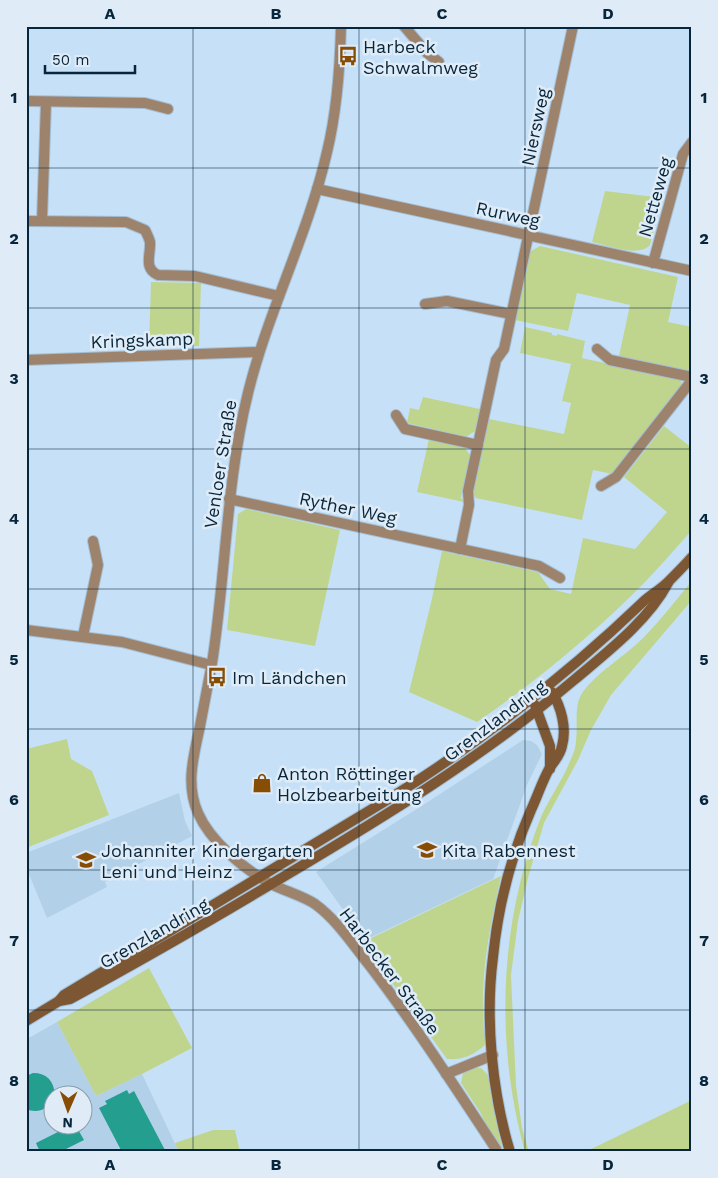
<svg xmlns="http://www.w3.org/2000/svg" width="718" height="1178" font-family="'Work Sans',sans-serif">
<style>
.built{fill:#b2d0e8;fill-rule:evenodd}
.green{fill:#bfd58e}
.water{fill:#249e8f}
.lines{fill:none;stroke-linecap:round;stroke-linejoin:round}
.minor-casing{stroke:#a4bfd5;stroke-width:12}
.secondary-casing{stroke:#a4bfd5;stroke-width:12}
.minor{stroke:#9e836c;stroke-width:10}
.secondary{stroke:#7d5734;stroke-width:10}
.grid{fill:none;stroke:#08263b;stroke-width:1;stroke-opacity:0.55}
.labels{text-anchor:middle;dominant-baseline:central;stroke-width:5;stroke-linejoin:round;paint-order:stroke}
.poi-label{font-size:18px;fill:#08263b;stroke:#dfecf7;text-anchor:start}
.street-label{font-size:18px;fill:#08263b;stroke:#dfecf7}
.neatline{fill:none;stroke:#08263b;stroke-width:2}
.grid-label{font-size:16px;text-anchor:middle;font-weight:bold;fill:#08263b}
</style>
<rect width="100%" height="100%" fill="#c6e1f7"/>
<g class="built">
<path d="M 523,740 L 531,741 L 537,745 L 542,754 L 527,785 L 493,879 L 365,940 L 316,872 L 420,807 Z"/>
<path d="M 179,793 L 185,821 L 192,836 L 105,882 L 107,887 L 47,918 L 26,867 L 26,853 Z"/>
<path d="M 57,1022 L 96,1096 L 142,1074 L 179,1152 L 26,1152 L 27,1039 ZM 52,1096 L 82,1096 L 82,1126 L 52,1126 Z"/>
</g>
<g class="green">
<path d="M 605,191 L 663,198 L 650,245 C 638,258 608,245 592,242 Z"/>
<path d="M 540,246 L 678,277 L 668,322 L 692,327 L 692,369 L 687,371 L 619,356 L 630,305 L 577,293 L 568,331 L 515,320 L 529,252 Z"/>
<path d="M 151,282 L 201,283 L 199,346 L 149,347 Z"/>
<path d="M 525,327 L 552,333 L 552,335 L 557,336 L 557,334 L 585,341 L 582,358 L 681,380 L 682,386 L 612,474 L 593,470 L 582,520 L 476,498 L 473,494 L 489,419 L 564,434 L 571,403 L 562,401 L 571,364 L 520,353 Z"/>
<path d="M 423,397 L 480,409 L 475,431 L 466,437 L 407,423 L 410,408 L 419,410 Z"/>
<path d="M 664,426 L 692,448 L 692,530 C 677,547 662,564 646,581 C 595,633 538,680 477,722 L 409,692 L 431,603 L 442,551 L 538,572 L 550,589 L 571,594 L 583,538 L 635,549 L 667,512 L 624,477 Z"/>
<path d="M 429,439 L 464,447 L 470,455 L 461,498 L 464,502 L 417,492 Z"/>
<path d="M 246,509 L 340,530 L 315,646 L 227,630 L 238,514 Z"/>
<path d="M 691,582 L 692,600 L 611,695 L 591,730 L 578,760 L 544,823 L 528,878 L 518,921 L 511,975 L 516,1086 L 522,1128 L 529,1152 L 525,1152 C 495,1044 499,927 539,822 C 547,801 562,782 570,761 C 573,755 576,747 576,740 C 578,726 574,707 581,695 C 594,674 624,657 642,639 C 660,621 675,601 691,582 Z"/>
<path d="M 67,739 L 71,759 L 92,771 L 109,815 L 26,848 L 26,749 Z"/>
<path d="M 501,876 C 489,931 477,988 486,1044 C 474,1055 464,1060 447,1059 L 377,962 L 365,941 Z"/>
<path d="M 149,968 L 192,1048 L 142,1074 L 96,1096 L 57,1022 Z"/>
<path d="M 473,1068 L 481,1068 L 488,1075 L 493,1106 L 503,1152 L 501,1152 L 496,1145 L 480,1112 L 461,1083 L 463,1073 Z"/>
<path d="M 692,1100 L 692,1152 L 585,1152 Z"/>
<path d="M 213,1130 L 235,1130 L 240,1152 L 179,1152 L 175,1143 Z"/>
</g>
<g class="water">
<path d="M 33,1073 C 47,1073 54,1081 55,1095 L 52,1096 C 52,1109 37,1114 26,1109 L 26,1076 Z"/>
<path d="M 127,1090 L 129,1094 L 134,1091 L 166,1152 L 122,1152 L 99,1108 L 107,1104 L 105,1101 Z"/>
<path d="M 70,1126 L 76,1126 L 84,1140 L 60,1152 L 40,1152 L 36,1143 Z"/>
</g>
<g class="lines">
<defs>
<g id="minor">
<path d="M 341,26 C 340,69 337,111 327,152 C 308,235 268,311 248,393 C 226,482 226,574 212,663 C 208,684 204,705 200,726 C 194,755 185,784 198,813 C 210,841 243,868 269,883 C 284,891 301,895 315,904 C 337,920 353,945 370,966 C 415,1025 455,1087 496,1149"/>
<path d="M 404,26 L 427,53 L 439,62"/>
<path d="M 26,101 L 145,103 L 168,109"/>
<path d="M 317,189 L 692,271"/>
<path d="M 42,220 L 46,102"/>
<path d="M 26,221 L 126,222 L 145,230 C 147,234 149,238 150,242 C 151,255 143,268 158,275 L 195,276 L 279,296"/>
<path d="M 653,263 L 683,154 L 692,142"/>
<path d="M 425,304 L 447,301 L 511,314"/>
<path d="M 597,349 L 610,360 L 692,377"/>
<path d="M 26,360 L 259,352"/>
<path d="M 396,415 L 405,429 L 478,445"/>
<path d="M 601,486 L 616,477 L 692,380"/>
<path d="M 229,499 L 539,566 L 560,578"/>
<path d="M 460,549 L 469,505 L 468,491 L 496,360 L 504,349 L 573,26"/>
<path d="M 26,630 L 122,642 L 211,665"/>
<path d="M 83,636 L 98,565 L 93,541"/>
<path d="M 446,1074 L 493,1055"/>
</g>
<g id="secondary">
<path d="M 535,705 L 550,746 L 550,769"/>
<path d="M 59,1001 L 64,995 L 392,797 C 483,740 567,675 644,601 C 652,594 661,589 668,582 C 676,574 684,566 692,557"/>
<path d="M 26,1021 L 59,1001 L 70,999 C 142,960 213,919 283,877 C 384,817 484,756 574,680 C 606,653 648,621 668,583"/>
<path d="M 510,1152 C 492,1092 485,1019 493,957 C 498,907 511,856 531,810 C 537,797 542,782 549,769 C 554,761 560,756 562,746 C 567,728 561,707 552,692"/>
</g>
</defs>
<use href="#minor" class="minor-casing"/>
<use href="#secondary" class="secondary-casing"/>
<use href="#minor" class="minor"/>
<use href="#secondary" class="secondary"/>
</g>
<path class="grid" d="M 193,26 L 193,1152M 359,26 L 359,1152M 525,26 L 525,1152M 26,168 L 692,168M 26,308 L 692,308M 26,449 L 692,449M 26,589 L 692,589M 26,729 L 692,729M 26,870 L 692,870M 26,1010 L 692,1010"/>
<defs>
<symbol id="bus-bare" viewBox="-9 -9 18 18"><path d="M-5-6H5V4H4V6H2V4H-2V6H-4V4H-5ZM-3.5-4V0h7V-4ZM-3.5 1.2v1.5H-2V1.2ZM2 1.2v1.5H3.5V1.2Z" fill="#874d04" stroke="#dfecf7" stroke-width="2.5" paint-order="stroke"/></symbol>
<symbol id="shop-bare" viewBox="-9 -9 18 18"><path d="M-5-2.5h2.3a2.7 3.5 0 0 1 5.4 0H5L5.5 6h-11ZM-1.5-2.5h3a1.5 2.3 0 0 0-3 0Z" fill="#874d04" stroke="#dfecf7" stroke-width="2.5" paint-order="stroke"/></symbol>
<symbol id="school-bare" viewBox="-9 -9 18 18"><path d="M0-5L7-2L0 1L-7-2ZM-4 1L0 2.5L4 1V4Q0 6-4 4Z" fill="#874d04" stroke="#dfecf7" stroke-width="2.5" paint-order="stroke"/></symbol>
</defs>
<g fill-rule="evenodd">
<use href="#bus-bare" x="334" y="42" width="28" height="28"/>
<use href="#bus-bare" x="203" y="663" width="28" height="28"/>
<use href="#shop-bare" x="248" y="769" width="28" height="28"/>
<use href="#school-bare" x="413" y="836" width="28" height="28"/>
<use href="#school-bare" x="72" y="846" width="28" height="28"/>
</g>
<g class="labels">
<g class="poi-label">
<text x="363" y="46">Harbeck<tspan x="363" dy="21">Schwalmweg</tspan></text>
<text x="232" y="677">Im Ländchen</text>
<text x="277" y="773">Anton Röttinger<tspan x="277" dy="21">Holzbearbeitung</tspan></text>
<text x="101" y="850">Johanniter Kindergarten<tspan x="101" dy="21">Leni und Heinz</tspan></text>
<text x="442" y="850">Kita Rabennest</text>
</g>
<g class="street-label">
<text transform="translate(535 127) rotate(-78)">Niersweg</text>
<text transform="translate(655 197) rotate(-74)">Netteweg</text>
<text transform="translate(508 214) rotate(12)">Rurweg</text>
<text transform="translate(142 340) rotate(-2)">Kringskamp</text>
<text transform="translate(220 464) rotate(-81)">Venloer Straße</text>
<text transform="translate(348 508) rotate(12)">Ryther Weg</text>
<text transform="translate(495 720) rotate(-37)">Grenzlandring</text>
<text transform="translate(154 933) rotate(-30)">Grenzlandring</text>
<text transform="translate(390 971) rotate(53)">Harbecker Straße</text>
</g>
</g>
<rect width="718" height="1178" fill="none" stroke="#dfecf7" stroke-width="55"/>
<g transform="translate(68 1110) rotate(182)"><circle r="24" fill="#dfecf7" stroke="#899dac"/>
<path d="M0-4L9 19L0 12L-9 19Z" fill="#874d04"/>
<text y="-8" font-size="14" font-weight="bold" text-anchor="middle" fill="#08263b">N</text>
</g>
<path d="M45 65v8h90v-8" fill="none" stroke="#08263b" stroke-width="2.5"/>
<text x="52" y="65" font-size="15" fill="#08263b" stroke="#dfecf7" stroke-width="4" paint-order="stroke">50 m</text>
<rect x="28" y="28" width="662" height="1122" class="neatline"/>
<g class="grid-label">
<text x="110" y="19">A</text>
<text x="276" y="19">B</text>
<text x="442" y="19">C</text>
<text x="608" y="19">D</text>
<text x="14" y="103">1</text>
<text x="704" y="103">1</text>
<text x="14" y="244">2</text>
<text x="704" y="244">2</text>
<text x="14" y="384">3</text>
<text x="704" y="384">3</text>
<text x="14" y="524">4</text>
<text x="704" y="524">4</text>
<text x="14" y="665">5</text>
<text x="704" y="665">5</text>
<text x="14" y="805">6</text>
<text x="704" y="805">6</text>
<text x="14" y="946">7</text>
<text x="704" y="946">7</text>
<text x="14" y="1086">8</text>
<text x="704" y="1086">8</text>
<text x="110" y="1170">A</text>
<text x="276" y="1170">B</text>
<text x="442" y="1170">C</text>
<text x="608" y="1170">D</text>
</g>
</svg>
